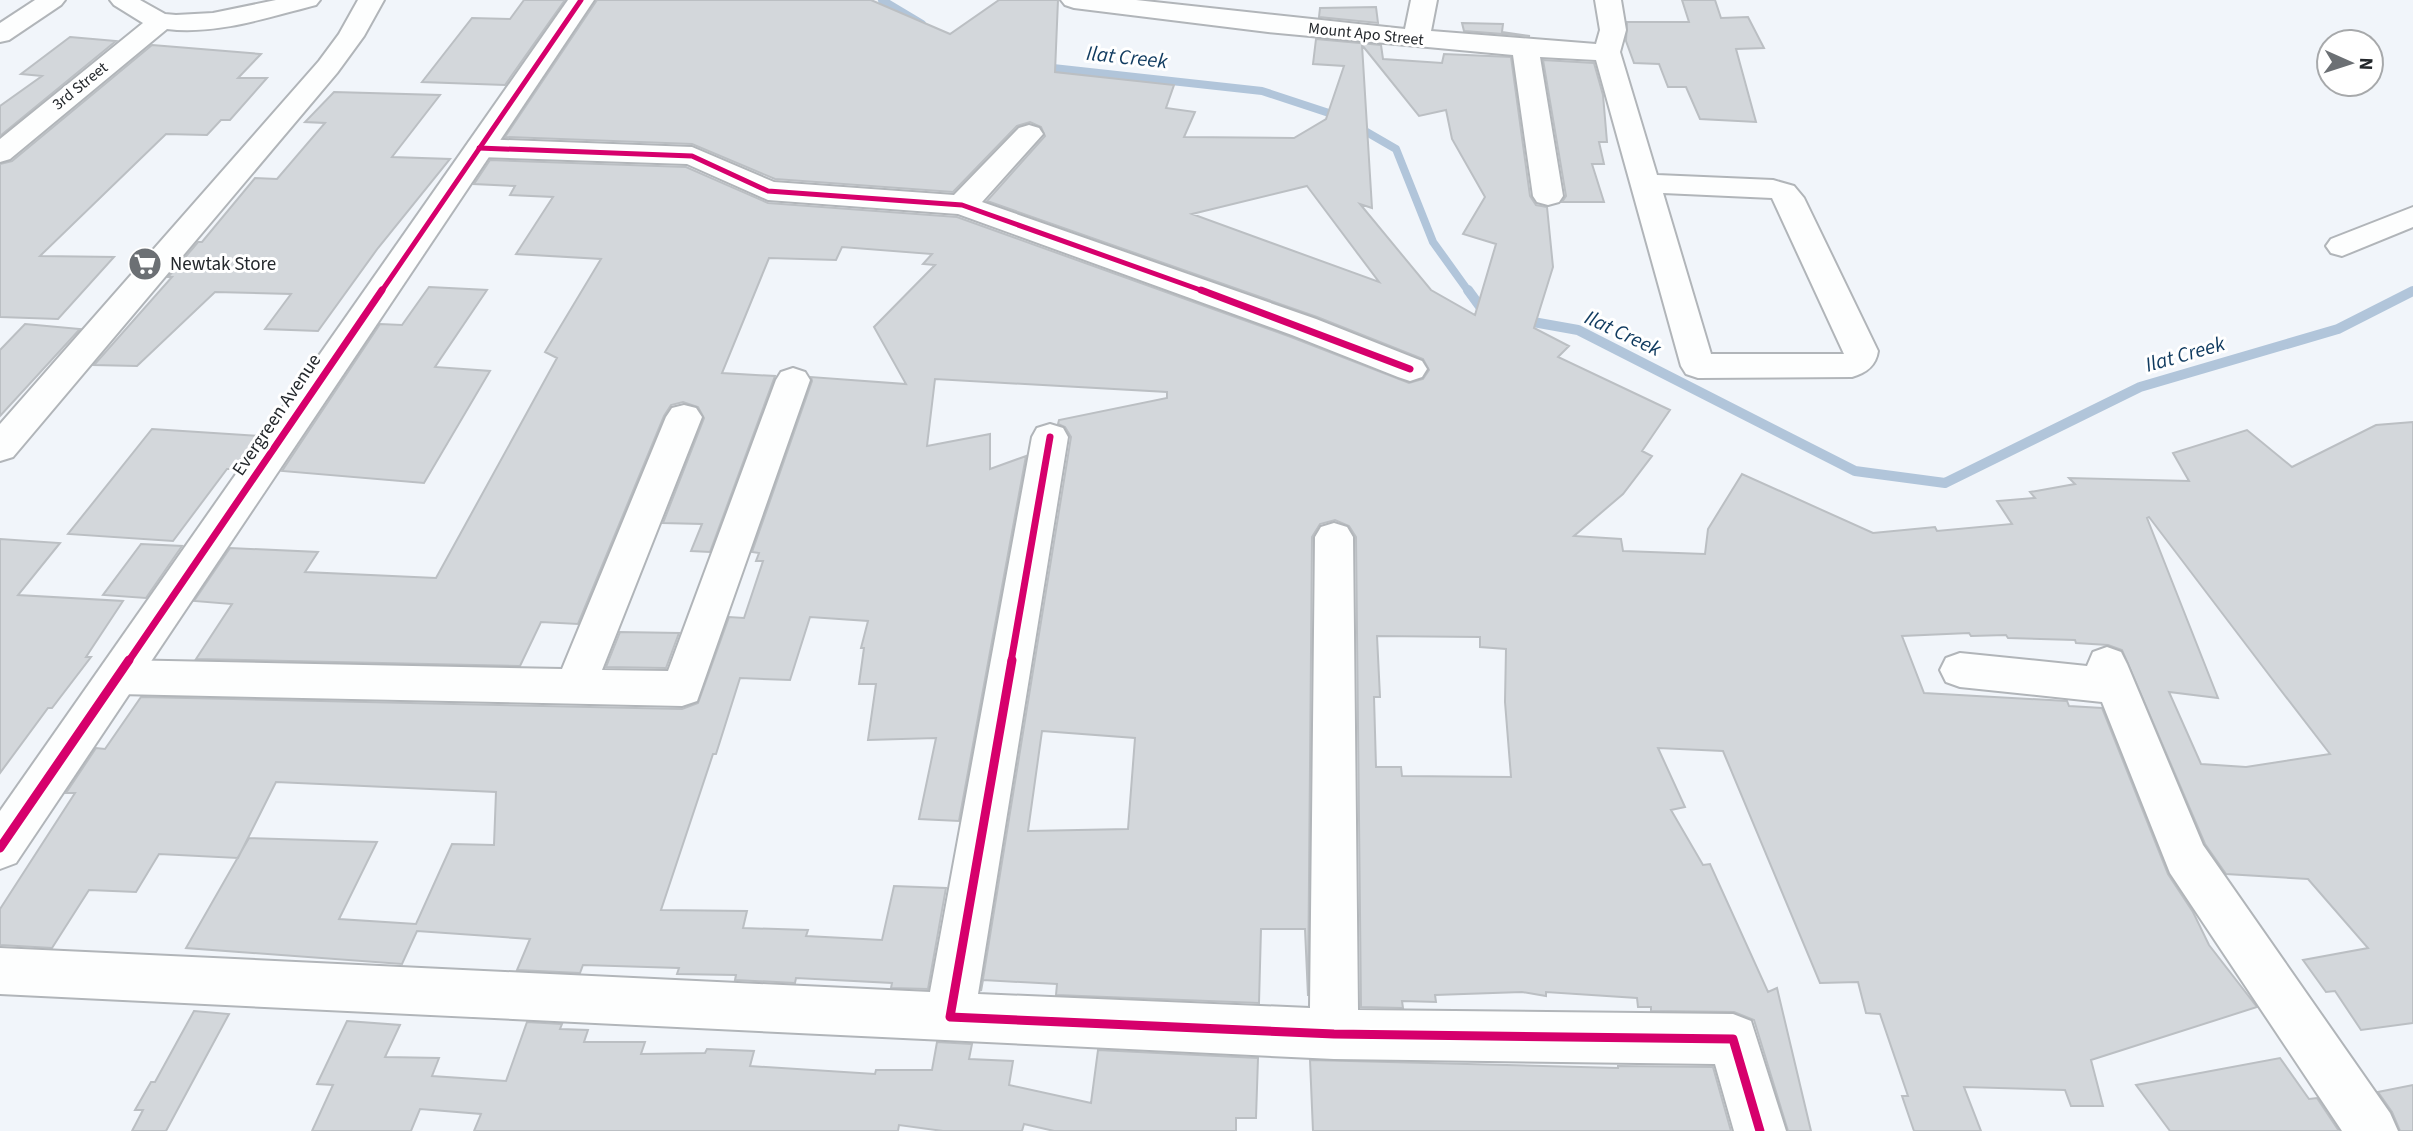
<svg xmlns="http://www.w3.org/2000/svg" width="2413" height="1131" font-family="'Source Sans 3',sans-serif">
<style>
.lines{fill:none;stroke-linecap:round;stroke-linejoin:round}
.stream-far1{stroke:#b1c5da;stroke-width:8}
.stream{stroke:#b1c5da;stroke-width:10}
.building{fill:#d3d7db;stroke:#bbbfc3;stroke-width:2;fill-rule:evenodd}
.street-casing{stroke:#b1b5b9;stroke-width:4}
.secondary-casing{stroke:#b1b5b9;stroke-width:4}
.street{fill:#fdfefe;fill-rule:evenodd}
.secondary{fill:#fdfefe;fill-rule:evenodd}
.cycleway-far2-casing{stroke:#fff;stroke-width:9}
.cycleway-far1-casing{stroke:#fff;stroke-width:11}
.cycleway-casing{stroke:#fff;stroke-width:13}
.cycleway-far2{stroke:#d6006c;stroke-width:5}
.cycleway-far1{stroke:#d6006c;stroke-width:7}
.cycleway{stroke:#d6006c;stroke-width:9}
.labels{text-anchor:middle;dominant-baseline:central;stroke-width:6;stroke-linejoin:round;paint-order:stroke}
.far-street-label{font-size:16px;fill:#24282c;stroke:#fff}
.poi-label{font-size:19px;fill:#24282c;stroke:#fff;text-anchor:start}
.street-label{font-size:19px;fill:#24282c;stroke:#fff}
.water-label{font-size:21px;font-style:italic;fill:#0f3a5f;stroke:#fff}
</style>
<rect width="100%" height="100%" fill="#f1f5fa"/>
<g class="lines">
<g class="stream-far1">
<path d="M 882,0 L 922,24"/>
<path d="M 1044,67 L 1262,91 L 1341,117"/>
<path d="M 1358,127 L 1396,149 L 1433,242 L 1469,292"/>
</g>
<g class="stream">
<path d="M 1468,290 L 1484,312 L 1489,313"/>
<path d="M 1522,320 L 1578,330 L 1855,471 L 1945,483 L 2140,387 L 2338,329 L 2413,291"/>
</g>
</g>
<g class="building">
<path d="M 524,0 L 565,0 L 505,85 L 422,82 L 472,18 L 510,19 Z"/>
<path d="M 597,0 L 871,0 L 950,34 L 999,0 L 1058,0 L 1055,72 L 1174,85 L 1166,108 L 1195,112 L 1184,137 L 1294,138 L 1326,119 L 1344,66 L 1313,64 L 1316,39 L 1381,45 L 1383,59 L 1442,63 L 1444,54 L 1511,57 L 1530,196 L 1536,205 L 1547,207 L 1553,267 L 1534,328 L 1569,346 L 1558,357 L 1670,410 L 1642,451 L 1652,456 L 1623,494 L 1574,536 L 1621,539 L 1623,551 L 1705,554 L 1708,529 L 1742,474 L 1873,533 L 1935,527 L 1937,531 L 2012,524 L 1997,501 L 2035,498 L 2030,492 L 2075,484 L 2069,478 L 2189,481 L 2173,453 L 2247,430 L 2292,467 L 2376,425 L 2413,422 L 2413,1023 L 2361,1030 L 2335,991 L 2326,992 L 2303,960 L 2368,948 L 2308,879 L 2226,874 L 2205,844 L 2122,650 L 2108,645 L 2076,643 L 2075,640 L 2008,638 L 2006,635 L 1971,636 L 1969,633 L 1902,636 L 1924,693 L 2067,701 L 2069,706 L 2102,708 L 2168,874 L 2193,912 L 2209,945 L 2257,1007 L 2091,1060 L 2103,1106 L 2071,1106 L 2065,1090 L 1964,1087 L 1981,1131 L 1914,1131 L 1902,1096 L 1908,1096 L 1880,1014 L 1866,1013 L 1858,982 L 1820,983 L 1723,751 L 1658,748 L 1685,807 L 1671,810 L 1703,865 L 1710,864 L 1768,992 L 1777,988 L 1811,1131 L 1788,1131 L 1754,1020 L 1734,1012 L 1651,1011 L 1651,1007 L 1638,1007 L 1637,998 L 1546,992 L 1546,996 L 1522,992 L 1435,995 L 1436,1002 L 1402,1001 L 1403,1008 L 1361,1007 L 1356,537 L 1349,526 L 1335,520 L 1320,524 L 1312,537 L 1308,996 L 1305,929 L 1261,929 L 1259,1003 L 1056,995 L 1057,984 L 983,980 L 981,991 L 1071,437 L 1065,427 L 1058,424 L 1059,420 L 1167,398 L 1167,392 L 935,379 L 927,446 L 990,434 L 990,469 L 1026,456 L 959,821 L 919,819 L 936,738 L 868,740 L 876,684 L 859,684 L 864,648 L 861,648 L 868,621 L 810,617 L 790,680 L 740,678 L 716,754 L 713,754 L 661,910 L 747,911 L 743,928 L 808,930 L 806,936 L 882,940 L 894,886 L 946,888 L 928,989 L 891,988 L 892,983 L 796,978 L 795,983 L 735,980 L 736,975 L 677,974 L 679,968 L 583,965 L 580,973 L 517,970 L 530,939 L 417,931 L 402,964 L 186,948 L 249,838 L 377,842 L 339,919 L 416,924 L 452,844 L 494,845 L 496,792 L 276,782 L 238,858 L 159,854 L 136,892 L 89,890 L 52,948 L 0,945 L 0,909 L 75,793 L 66,793 L 96,748 L 105,749 L 141,697 L 682,709 L 698,703 L 729,617 L 744,618 L 763,561 L 756,561 L 759,553 L 752,552 L 812,381 L 811,377 L 906,384 L 874,327 L 935,265 L 923,264 L 932,254 L 842,247 L 836,260 L 769,258 L 722,373 L 775,376 L 710,552 L 691,551 L 702,524 L 663,523 L 704,418 L 698,407 L 683,402 L 671,405 L 664,416 L 578,624 L 541,622 L 520,666 L 196,659 L 232,604 L 194,601 L 230,548 L 318,552 L 305,572 L 436,578 L 557,358 L 545,352 L 601,259 L 516,254 L 553,197 L 510,195 L 515,186 L 474,184 L 490,160 L 686,167 L 768,203 L 957,217 L 1291,337 L 1409,383 L 1423,379 L 1429,370 L 1423,359 L 1317,317 L 987,201 L 1045,136 L 1041,127 L 1030,122 L 1017,126 L 953,192 L 775,179 L 692,144 L 505,137 ZM 1362,45 L 1419,116 L 1446,110 L 1452,139 L 1485,197 L 1463,234 L 1496,244 L 1475,315 L 1431,290 L 1360,204 L 1372,208 ZM 1307,186 L 1379,282 L 1192,214 ZM 2149,517 L 2276,684 L 2330,754 L 2246,767 L 2201,764 L 2169,692 L 2218,698 L 2147,518 ZM 1377,636 L 1480,637 L 1480,647 L 1506,649 L 1505,702 L 1511,777 L 1402,776 L 1401,767 L 1376,767 L 1374,697 L 1380,697 ZM 1042,731 L 1135,738 L 1128,829 L 1028,831 Z"/>
<path d="M 1682,0 L 1715,0 L 1721,18 L 1748,17 L 1764,48 L 1736,49 L 1756,122 L 1700,119 L 1686,87 L 1668,87 L 1659,64 L 1634,63 L 1626,41 L 1627,22 L 1689,22 Z"/>
<path d="M 1376,7 L 1378,23 L 1319,17 L 1320,8 Z"/>
<path d="M 1462,23 L 1503,24 L 1502,32 L 1530,36 L 1464,31 Z"/>
<path d="M 70,37 L 116,41 L 0,136 L 0,106 L 42,76 L 21,74 Z"/>
<path d="M 152,45 L 261,54 L 238,78 L 267,78 L 230,120 L 221,120 L 207,135 L 166,134 L 40,256 L 114,257 L 58,319 L 0,317 L 0,164 L 12,161 Z"/>
<path d="M 1543,60 L 1594,63 L 1603,95 L 1607,142 L 1599,142 L 1604,164 L 1592,164 L 1604,202 L 1562,202 L 1566,196 Z"/>
<path d="M 334,92 L 440,95 L 392,157 L 450,159 L 378,248 L 318,331 L 265,329 L 291,294 L 215,292 L 137,366 L 94,365 L 172,277 L 168,277 L 193,248 L 198,242 L 202,242 L 255,178 L 277,179 L 325,123 L 305,122 Z"/>
<path d="M 429,287 L 487,290 L 435,367 L 490,371 L 424,483 L 282,471 L 380,324 L 402,325 Z"/>
<path d="M 25,324 L 80,329 L 0,416 L 0,350 Z"/>
<path d="M 152,429 L 260,436 L 236,469 L 227,469 L 173,541 L 68,534 Z"/>
<path d="M 0,539 L 60,543 L 18,595 L 123,601 L 86,657 L 91,657 L 52,708 L 48,708 L 0,773 Z"/>
<path d="M 141,544 L 182,546 L 146,598 L 103,595 Z"/>
<path d="M 620,632 L 679,633 L 666,668 L 606,667 Z"/>
<path d="M 194,1011 L 229,1014 L 166,1131 L 132,1131 L 143,1110 L 135,1110 L 151,1082 L 155,1082 Z"/>
<path d="M 347,1021 L 400,1025 L 385,1057 L 439,1058 L 432,1076 L 506,1081 L 527,1022 L 562,1024 L 560,1029 L 588,1030 L 584,1042 L 645,1042 L 641,1054 L 705,1053 L 707,1049 L 754,1051 L 750,1066 L 875,1074 L 876,1070 L 932,1070 L 937,1042 L 972,1044 L 969,1059 L 1013,1061 L 1009,1085 L 1091,1103 L 1098,1050 L 1258,1058 L 1256,1118 L 1236,1118 L 1236,1131 L 1054,1131 L 1024,1124 L 1022,1131 L 943,1131 L 899,1125 L 898,1131 L 474,1131 L 481,1114 L 420,1109 L 411,1131 L 312,1131 L 333,1085 L 317,1084 Z"/>
<path d="M 2280,1058 L 2309,1099 L 2317,1098 L 2339,1131 L 2170,1131 L 2136,1085 Z"/>
<path d="M 1310,1060 L 1618,1068 L 1618,1066 L 1713,1067 L 1731,1131 L 1313,1131 Z"/>
<path d="M 2413,1085 L 2413,1131 L 2400,1131 L 2392,1112 L 2378,1092 Z"/>
</g>
<g class="lines">
<defs>
<g id="street">
<path d="M 35,0 L 65,0 L 61,5 L 9,40 L 0,42 L 0,23 Z"/>
<path d="M 110,0 L 140,0 L 165,14 L 176,15 L 213,13 L 276,0 L 320,0 L 316,5 C 269,17 216,35 167,29 L 10,159 L 0,162 L 0,139 L 143,23 L 114,5 Z"/>
<path d="M 358,0 L 384,0 L 364,36 L 337,73 L 13,457 L 0,461 L 0,424 L 319,61 L 339,34 Z"/>
<path d="M 1061,0 L 1136,0 L 1405,29 L 1411,0 L 1437,0 L 1431,31 L 1596,44 L 1600,30 L 1595,0 L 1621,0 L 1626,30 L 1620,52 L 1657,175 L 1773,180 L 1794,186 L 1804,198 L 1878,351 C 1876,366 1866,373 1852,377 L 1698,378 L 1686,374 L 1681,366 L 1596,60 L 1540,57 L 1563,196 L 1559,202 L 1548,205 L 1537,202 L 1533,196 L 1513,55 L 1268,32 L 1074,8 L 1065,5 ZM 1663,193 L 1772,198 L 1844,354 L 1711,354 Z"/>
<path d="M 1029,125 L 1039,128 L 1043,134 L 982,202 L 1316,319 L 1422,361 L 1427,369 L 1422,377 L 1410,381 L 1398,377 L 1292,335 L 958,214 L 768,200 L 687,164 L 479,157 L 469,154 L 465,148 L 469,142 L 479,139 L 692,147 L 774,182 L 954,195 L 1019,128 Z"/>
<path d="M 2413,207 L 2413,227 L 2342,256 L 2331,253 L 2326,246 L 2331,239 Z"/>
<path d="M 793,368 L 805,372 L 810,380 L 697,701 L 682,706 L 118,694 L 103,689 L 97,677 L 103,665 L 118,660 L 562,669 L 666,417 L 672,408 L 684,405 L 696,408 L 702,417 L 602,670 L 668,671 L 776,380 L 781,372 Z"/>
<path d="M 1050,424 L 1063,428 L 1068,437 L 978,994 L 1310,1008 L 1315,537 L 1321,527 L 1334,523 L 1347,527 L 1353,537 L 1358,1010 L 1733,1014 L 1751,1021 L 1786,1131 L 1734,1131 L 1715,1064 L 1334,1059 L 0,994 L 0,948 L 930,992 L 1032,437 L 1037,428 Z"/>
<path d="M 2107,647 L 2121,652 L 2127,664 L 2203,845 L 2390,1113 L 2398,1131 L 2342,1131 L 2170,873 L 2102,702 L 1960,687 L 1946,682 L 1940,670 L 1946,658 L 1960,653 L 2087,666 L 2093,652 Z"/>
</g>
<path id="secondary" d="M 568,0 L 594,0 L 16,863 L 0,869 L 0,811 Z"/>
</defs>
<use href="#street" class="street-casing"/>
<use href="#secondary" class="secondary-casing"/>
<use href="#street" class="street"/>
<use href="#secondary" class="secondary"/>
<defs>
<g id="cycleway-far2">
<path d="M 479,148 L 692,156 L 768,191 L 962,205 L 1206,292"/>
<path d="M 381,292 L 581,0"/>
</g>
<g id="cycleway-far1">
<path d="M 1201,290 L 1410,369"/>
<path d="M 128,662 L 382,290"/>
<path d="M 1011,662 L 1050,437"/>
</g>
<g id="cycleway">
<path d="M 1012,660 L 950,1017 L 1334,1034 L 1733,1039 L 1760,1131"/>
<path d="M 0,848 L 129,660"/>
</g>
</defs>
<use href="#cycleway-far2" class="cycleway-far2-casing"/>
<use href="#cycleway-far1" class="cycleway-far1-casing"/>
<use href="#cycleway" class="cycleway-casing"/>
<use href="#cycleway-far2" class="cycleway-far2"/>
<use href="#cycleway-far1" class="cycleway-far1"/>
<use href="#cycleway" class="cycleway"/>
</g>
<defs>
<symbol id="supermarket-disc" viewBox="-11 -11 22 22"><circle r="9.5" fill="#6c7074" stroke="#fff"/><path d="M-6-5.5h2.5l.6 2H6L4.5 2H-2.5L-4.4-4H-6ZM-1.5 3.2a1.3 1.3 0 1 0 .1 0ZM3 3.2a1.3 1.3 0 1 0 .1 0Z" fill="#fff"/></symbol>
</defs>
<g fill-rule="evenodd">
<use href="#supermarket-disc" x="126" y="245" width="38" height="38"/>
</g>
<g class="labels">
<g class="far-street-label">
<text transform="translate(1366 34) rotate(6)">Mount Apo Street</text>
<text transform="translate(80 86) rotate(-39)">3rd Street</text>
</g>
<g class="poi-label">
<text x="170" y="264">Newtak Store</text>
</g>
<g class="street-label">
<text transform="translate(277 415) rotate(-56)">Evergreen Avenue</text>
</g>
<g class="water-label">
<text transform="translate(1127 57) rotate(6)">Ilat Creek</text>
<text transform="translate(1623 333) rotate(25)">Ilat Creek</text>
<text transform="translate(2185 354) rotate(-16)">Ilat Creek</text>
</g>
</g>
<g transform="translate(2350 63) rotate(93)"><circle r="33" fill="#ffffff" stroke="#a7a9ab" stroke-width="2"/>
<path d="M0-5L12 26L0 18L-12 26Z" fill="#6c7074"/>
<text y="-10" font-size="19" font-weight="bold" text-anchor="middle" fill="#24282c">N</text>
</g>
</svg>
